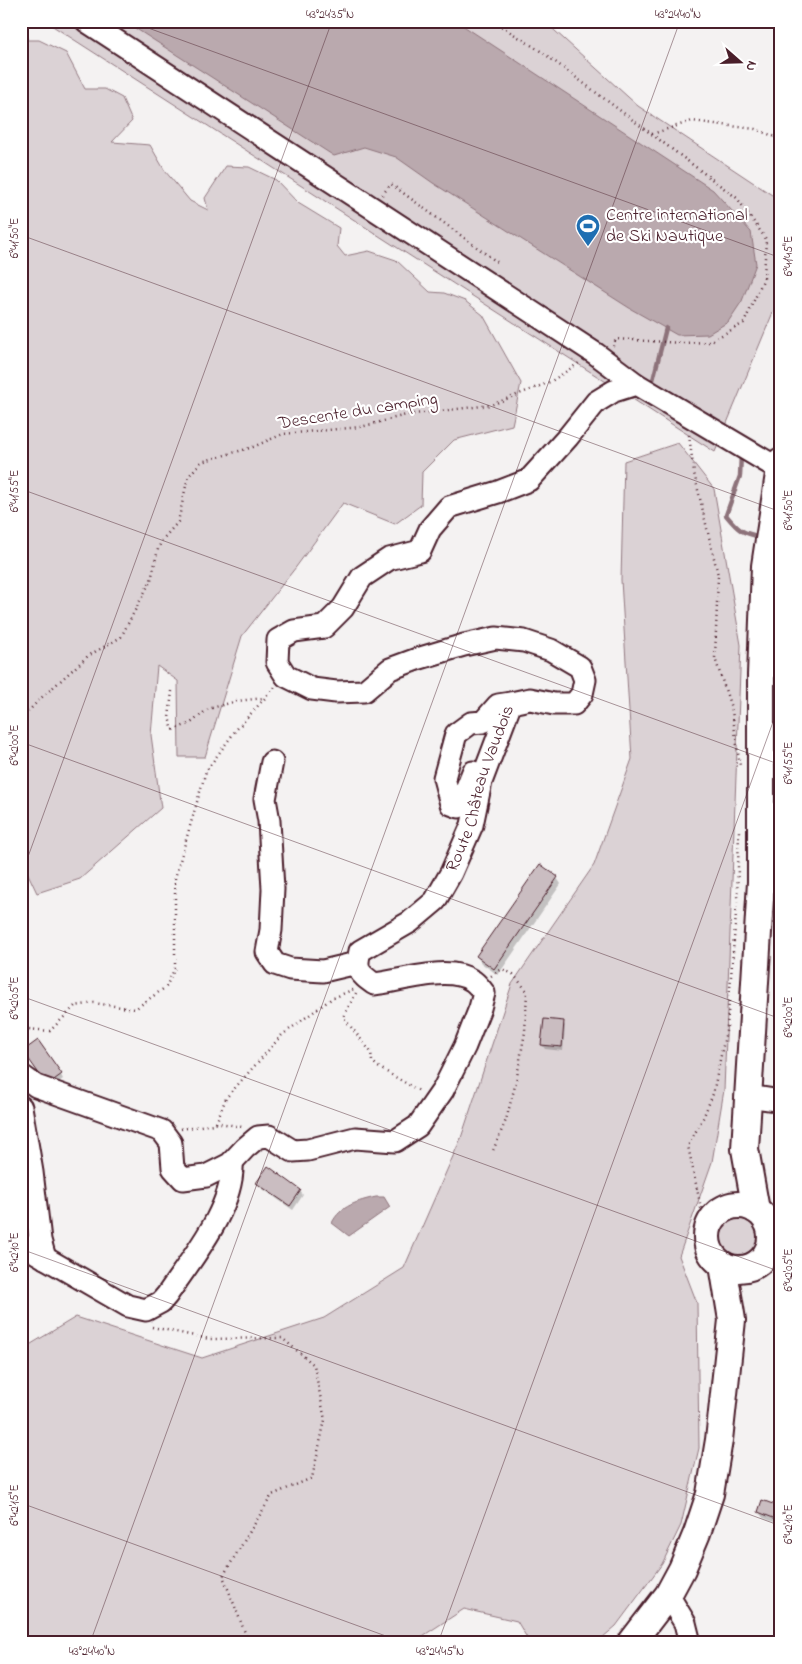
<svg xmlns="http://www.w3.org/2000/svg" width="802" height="1664" font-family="'Indie Flower',sans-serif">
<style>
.green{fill:#dbd2d5;stroke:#927880}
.water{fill:#baa9ae;stroke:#8d727a}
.shadow{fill:#0003}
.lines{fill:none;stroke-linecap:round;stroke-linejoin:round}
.stream{stroke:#8d727a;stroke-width:4.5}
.building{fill:#cabdc1;stroke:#4a1f2b}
.minor-casing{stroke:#4a1f2b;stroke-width:25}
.major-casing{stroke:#4a1f2b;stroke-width:30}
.path{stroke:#4a1f2b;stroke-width:2.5;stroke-dasharray:1 4;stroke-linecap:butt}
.minor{stroke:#fff;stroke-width:21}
.major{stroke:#fff;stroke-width:26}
.ticks{fill:none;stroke:#4a1f2b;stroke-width:1;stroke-opacity:0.45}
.labels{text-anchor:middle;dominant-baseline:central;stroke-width:4.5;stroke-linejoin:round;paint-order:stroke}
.poi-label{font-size:18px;fill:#4a1f2b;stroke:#fff;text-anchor:start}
.street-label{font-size:18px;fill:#4a1f2b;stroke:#fff}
.neatline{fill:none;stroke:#4a1f2b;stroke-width:2}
.ticks-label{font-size:12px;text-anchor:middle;fill:#4a1f2b}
</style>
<rect width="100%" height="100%" fill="#f4f2f2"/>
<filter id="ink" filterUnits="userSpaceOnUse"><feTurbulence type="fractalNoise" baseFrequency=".02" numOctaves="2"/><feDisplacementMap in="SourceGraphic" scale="10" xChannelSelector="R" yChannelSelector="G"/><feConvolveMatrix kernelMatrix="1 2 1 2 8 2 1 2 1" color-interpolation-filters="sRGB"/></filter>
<g filter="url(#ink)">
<g class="green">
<path d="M 21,21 L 27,22 L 27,40 L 39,40 L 66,53 L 85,89 L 105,89 L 122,98 L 132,121 L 112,142 L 150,145 L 165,171 L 190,201 L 208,210 L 205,198 L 226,166 L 249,167 L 276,180 L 298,203 L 339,228 L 337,246 L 345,256 L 369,251 L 396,260 L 430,292 L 444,293 L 465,301 L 483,315 L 521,383 L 512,425 L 454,440 L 422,472 L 421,505 L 395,524 L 343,503 L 296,567 L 242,636 L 205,757 L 179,757 L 178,681 L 157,666 L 151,735 L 161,808 L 80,879 L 37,893 L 21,859 Z"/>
<path d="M 45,21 L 544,21 L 638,106 L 781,201 L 781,293 L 715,452 Z"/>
<path d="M 678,443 L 714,489 L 741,645 L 724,1090 L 712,1162 L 679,1256 L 697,1303 L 699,1448 L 681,1525 L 662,1564 L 616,1626 L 596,1643 L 530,1643 L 517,1621 L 464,1609 L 412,1643 L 21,1643 L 21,1350 L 76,1317 L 202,1358 L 324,1318 L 404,1268 L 461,1138 L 512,984 L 594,865 L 632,759 L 621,580 L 624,461 Z"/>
<circle cx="739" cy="1237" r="24"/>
</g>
<g class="water">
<path d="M 124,21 L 456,21 L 713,190 L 751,232 L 756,264 L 742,301 L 728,322 L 708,334 L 677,335 L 631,309 L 433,183 L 396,157 L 364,147 L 334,156 Z"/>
<path d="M 376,1197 L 384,1197 L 390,1207 L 349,1236 L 332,1223 C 340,1206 358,1201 376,1197 Z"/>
</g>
<g class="shadow">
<path d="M 557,878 L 561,884 L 498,975 L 481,963 L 477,956 Z"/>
<path d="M 563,1022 L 565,1026 L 563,1051 L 545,1049 L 542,1045 Z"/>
<path d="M 24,1051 L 61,1075 L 63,1079 L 50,1088 Z"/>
<path d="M 258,1183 L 300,1191 L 303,1195 L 293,1210 L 260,1187 Z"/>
<path d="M 781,1509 L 781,1525 L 763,1518 L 759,1512 Z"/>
</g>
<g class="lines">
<g class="stream">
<path d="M 655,386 L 652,384 L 666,328"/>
<path d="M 741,454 L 740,476 L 726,515 C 739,531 742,533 762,537"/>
</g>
</g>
<g class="building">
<path d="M 540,864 L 558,877 L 494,969 L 476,956 Z"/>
<path d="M 544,1019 L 564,1021 L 562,1047 L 541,1045 Z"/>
<path d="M 38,1040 L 62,1074 L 47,1085 L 23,1051 Z"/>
<path d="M 268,1166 L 301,1190 L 290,1206 L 256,1183 Z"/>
<path d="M 762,1500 L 781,1507 L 781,1521 L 758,1512 Z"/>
</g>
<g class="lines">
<defs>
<g id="minor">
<path d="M 86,21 L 596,354 L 636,384"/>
<path d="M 272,762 L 265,799 L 269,821 L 273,889 L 271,930 L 267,952 L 275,964 L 290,969 L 323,971 L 357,963"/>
<path d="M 473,772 L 459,807 L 451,804 L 444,778 L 456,734 L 471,723 L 483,722 L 498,705 L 511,703"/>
<path id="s1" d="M 21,1075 L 36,1086 L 162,1131 L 171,1143 L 173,1168 L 183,1179 L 206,1176 L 230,1164 L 245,1148 L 258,1137 L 269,1136 L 293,1151 L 308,1150 L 355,1138 L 395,1141 L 418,1126 L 443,1090 L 465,1046 L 480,1008 L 484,993 C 481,989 477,984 473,981 C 449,964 402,981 374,984 C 359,973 355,970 360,951 L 410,922 L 435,901 L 451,873 L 472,825 L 481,782 L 511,703 L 530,699 L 554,704 L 574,704 L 582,694 L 585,680 L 580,667 L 551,650 L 524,641 L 496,638 L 464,645 L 417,659 L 390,669 L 364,691 L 336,692 L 312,689 L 286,676 L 277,662 L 278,640 L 294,631 L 324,627 L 343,608 L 362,577 L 389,559 L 420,551 L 430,529 L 449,507 L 498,492 L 529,480 L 568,437 L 596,402 L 614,391 L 636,384 L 779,469"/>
<path d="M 749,1096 L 781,1101"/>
<path d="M 21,1107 L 32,1172 L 40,1240 L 45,1258"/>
<path d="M 21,1244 L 128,1306 L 146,1310 L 161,1302 L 167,1295 C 191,1259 235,1207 232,1162"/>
<path d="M 668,1595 L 685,1623 L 690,1643"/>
</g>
<g id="major">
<circle cx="739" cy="1237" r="32"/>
<path d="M 756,1210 L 745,1149 L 761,882 L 761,675 L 765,566 L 781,461"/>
<path d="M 631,1643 L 668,1595 L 682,1569 L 697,1533 L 710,1494 L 719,1440 L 732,1320 L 723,1265"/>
</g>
</defs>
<use href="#minor" class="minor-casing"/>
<use href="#major" class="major-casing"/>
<g class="path">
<path d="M 493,21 L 542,52 L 737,198 L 766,239 L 764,278 L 744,323 L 709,342 L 682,343 L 616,339 L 613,346"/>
<path d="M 652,134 L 692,121 L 755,129 L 781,139"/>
<path d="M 382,195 L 391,184 L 497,262"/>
<path d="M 689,435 L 694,473 L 718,575 L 715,658 L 732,711 L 740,766"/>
<path d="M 172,691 L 169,718 L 173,730 L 191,723 L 208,709 L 237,701 L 264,698"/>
<path d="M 21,719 L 39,700 L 88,656 L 121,637 L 151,580 L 158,549 L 162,540 L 178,522 L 188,477 L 201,462 L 253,447 L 283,434 L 361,427 L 406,415 L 491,405 L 550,382 L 579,363"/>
<path d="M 491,976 L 502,969 L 513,974 L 527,991 L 525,1032 L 516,1082 L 506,1120 L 492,1153"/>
<path d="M 356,993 L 343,1017 L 371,1052 L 372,1061 L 378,1067 L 421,1092"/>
<path d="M 21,1017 L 28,1029 L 50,1031 L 75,1006 L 94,1003 L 135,1009 L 166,987 L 175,968 L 175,878 L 206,771 L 236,730 L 275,687"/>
<path d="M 216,1123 L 226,1098 L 282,1035 L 331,999 L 354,989"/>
<path d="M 181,1129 L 220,1123 L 242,1127"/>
<path d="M 714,1216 L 701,1208 L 688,1146 L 703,1118 L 713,1094 L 727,1026 L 737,902 L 739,831"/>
<path d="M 152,1327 L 209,1339 L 282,1338 L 314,1365 L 325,1420 L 312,1478 L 272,1495 L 223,1576 L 249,1643"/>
</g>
<use href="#minor" class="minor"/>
<use href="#major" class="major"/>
</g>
</g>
<path class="ticks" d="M 129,21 L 781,258M 21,235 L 781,512M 21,489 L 781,765M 21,742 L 781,1019M 21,876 L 332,21M 21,996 L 781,1272M 21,1249 L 781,1526M 21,1503 L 405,1643M 90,1643 L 680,21M 438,1643 L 781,700"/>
<defs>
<symbol id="stadium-pin" viewBox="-11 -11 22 30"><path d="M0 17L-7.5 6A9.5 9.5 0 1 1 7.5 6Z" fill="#1f6fb2" stroke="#fff"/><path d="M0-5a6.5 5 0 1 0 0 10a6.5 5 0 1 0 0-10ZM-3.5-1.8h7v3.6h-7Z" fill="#fff"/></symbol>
</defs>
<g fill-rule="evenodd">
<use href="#stadium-pin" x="574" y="212" width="28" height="38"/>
</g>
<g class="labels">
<g class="poi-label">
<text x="606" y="216">Centre international<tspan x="606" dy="21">de Ski Nautique</tspan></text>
</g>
<g class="street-label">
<text transform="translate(358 412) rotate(-9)">Descente du camping</text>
<text stroke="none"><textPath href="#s1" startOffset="986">Route Château Vaudois</textPath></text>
</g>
</g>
<rect width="802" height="1664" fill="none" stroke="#fff" stroke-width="55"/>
<g transform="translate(740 62) rotate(110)" stroke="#ffffff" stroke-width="4" paint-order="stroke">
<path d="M0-4L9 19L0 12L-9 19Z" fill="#4a1f2b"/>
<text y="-8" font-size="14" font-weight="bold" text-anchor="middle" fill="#4a1f2b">N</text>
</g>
<rect x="28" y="28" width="746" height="1608" class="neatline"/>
<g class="ticks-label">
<text x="330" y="18">43°24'35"N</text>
<text x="678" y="18">43°24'40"N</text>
<text transform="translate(14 238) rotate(-90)" y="4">6°41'50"E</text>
<text transform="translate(788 256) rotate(-90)" y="4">6°41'45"E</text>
<text transform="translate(14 491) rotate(-90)" y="4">6°41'55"E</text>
<text transform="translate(788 510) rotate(-90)" y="4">6°41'50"E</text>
<text transform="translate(14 745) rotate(-90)" y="4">6°42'00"E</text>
<text transform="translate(788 763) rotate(-90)" y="4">6°41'55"E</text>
<text transform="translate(14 998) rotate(-90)" y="4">6°42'05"E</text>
<text transform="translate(788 1017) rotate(-90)" y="4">6°42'00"E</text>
<text transform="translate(14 1252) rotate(-90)" y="4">6°42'10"E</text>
<text transform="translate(788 1270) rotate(-90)" y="4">6°42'05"E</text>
<text transform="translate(14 1505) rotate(-90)" y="4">6°42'15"E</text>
<text transform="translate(788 1524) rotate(-90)" y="4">6°42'10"E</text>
<text x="92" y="1655">43°24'40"N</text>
<text x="440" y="1655">43°24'45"N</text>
</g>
</svg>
